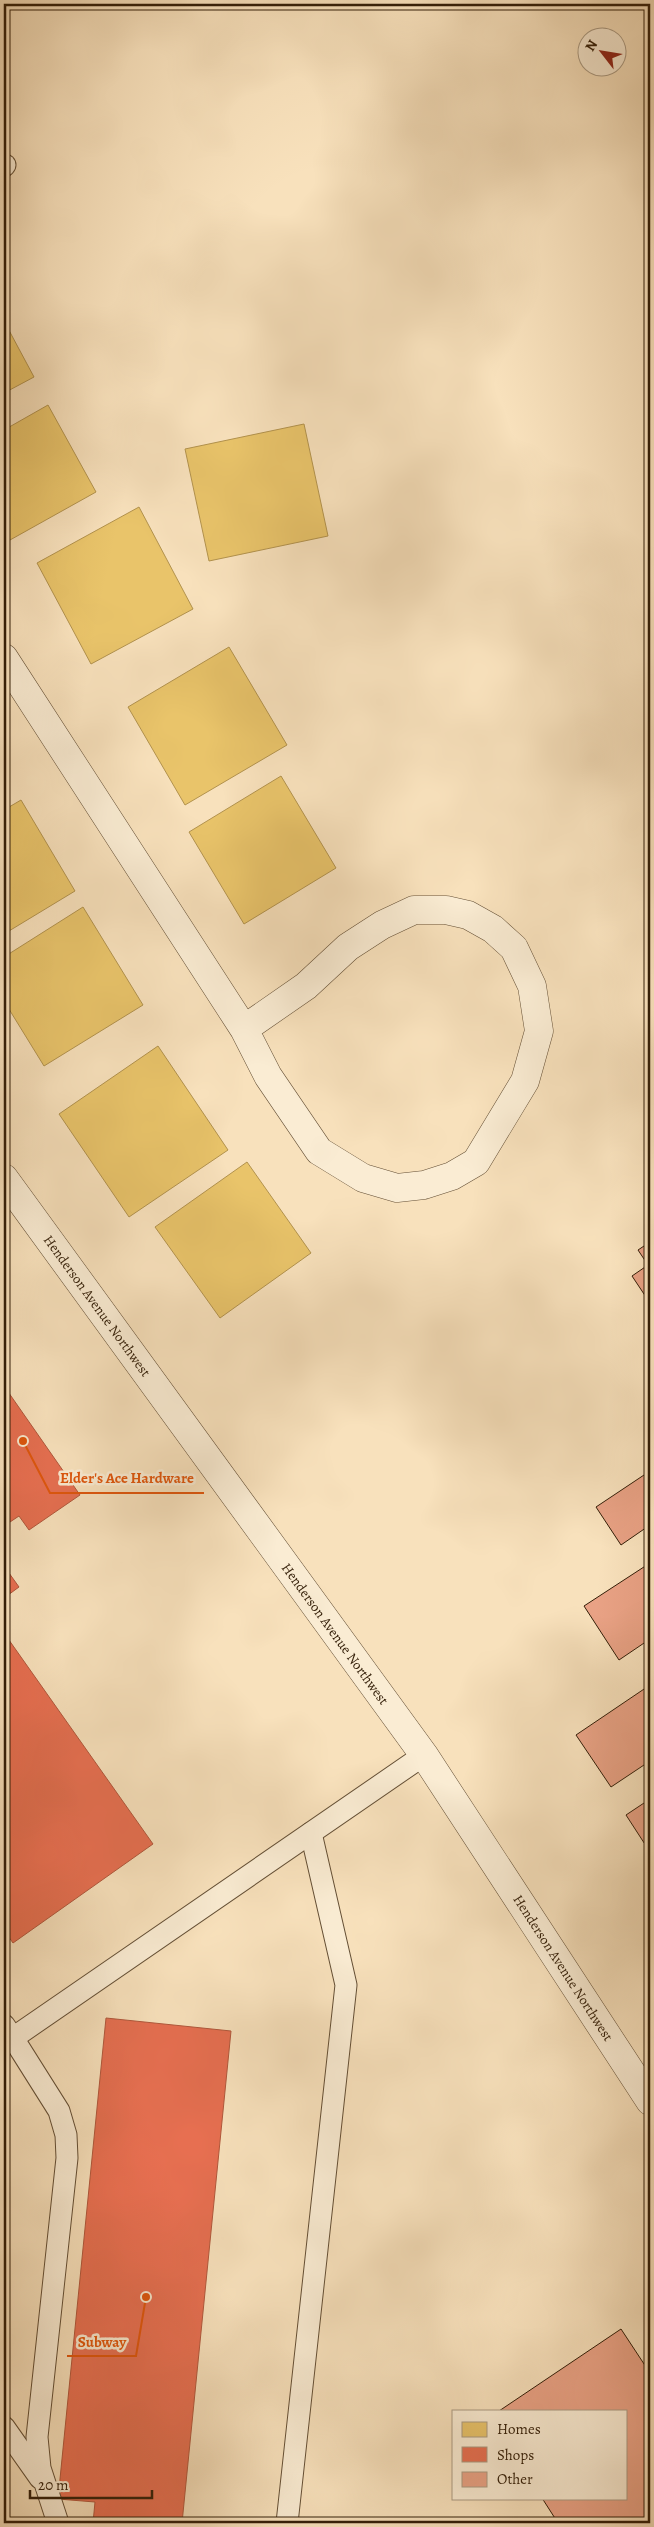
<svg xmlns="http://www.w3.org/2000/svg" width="654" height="2527" font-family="Alegreya,serif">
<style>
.homes{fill:#e9c46a;stroke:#b2924d}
.shops{fill:#e76f51;stroke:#b1573b}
.building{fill:#e9a285;stroke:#331e08}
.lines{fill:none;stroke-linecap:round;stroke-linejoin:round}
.lane-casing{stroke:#644f35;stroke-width:23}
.street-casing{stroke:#644f35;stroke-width:29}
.lane{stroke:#faecd3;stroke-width:21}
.street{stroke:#faecd3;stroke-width:28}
.labels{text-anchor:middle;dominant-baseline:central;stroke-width:5;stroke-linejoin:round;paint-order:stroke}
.street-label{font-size:14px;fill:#331e08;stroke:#faecd3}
.leader{fill:none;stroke:#df560c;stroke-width:2}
.callout-dot{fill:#df560c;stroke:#faecd3;stroke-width:2}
.callout-label{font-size:15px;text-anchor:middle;font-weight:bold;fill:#df560c;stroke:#faecd3;stroke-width:5;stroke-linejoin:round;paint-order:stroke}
</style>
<rect width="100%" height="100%" fill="#f8e1bc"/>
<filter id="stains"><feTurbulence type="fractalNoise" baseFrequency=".004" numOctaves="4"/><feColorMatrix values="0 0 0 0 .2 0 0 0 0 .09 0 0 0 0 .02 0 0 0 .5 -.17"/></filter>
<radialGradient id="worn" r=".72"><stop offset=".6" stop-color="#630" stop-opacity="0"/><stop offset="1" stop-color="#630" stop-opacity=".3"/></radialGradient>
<g class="homes">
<path d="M 4,321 L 34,377 L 4,393 Z"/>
<path d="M 48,405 L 96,492 L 10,540 L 4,529 L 4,430 Z"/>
<path d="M 304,424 L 328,536 L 209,561 L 185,449 Z"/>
<path d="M 139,507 L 193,609 L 91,664 L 37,563 Z"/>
<path d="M 229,647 L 287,745 L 185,805 L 128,707 Z"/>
<path d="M 281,776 L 336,868 L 244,924 L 189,832 Z"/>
<path d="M 21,800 L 75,891 L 4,934 L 4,810 Z"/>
<path d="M 83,907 L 143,1005 L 44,1066 L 4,1001 L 4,957 Z"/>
<path d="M 158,1046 L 228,1150 L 129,1217 L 59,1114 Z"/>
<path d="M 247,1162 L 311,1253 L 220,1318 L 155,1227 Z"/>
</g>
<g class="shops">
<path d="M 4,1386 L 80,1495 L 29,1530 L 19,1516 L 4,1526 Z"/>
<path d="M 4,1566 L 19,1587 L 4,1598 Z"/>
<path d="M 4,1633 L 153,1844 L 13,1943 L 4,1930 Z"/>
<path d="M 106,2018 L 231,2031 L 182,2523 L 93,2523 L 95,2502 L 58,2499 Z"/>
</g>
<g class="building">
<path d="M 650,1242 L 650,1303 L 632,1276 L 648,1265 L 638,1250 Z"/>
<path d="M 650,1471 L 650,1525 L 621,1545 L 596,1507 Z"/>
<path d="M 650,1563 L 650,1639 L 619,1660 L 584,1606 Z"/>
<path d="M 650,1685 L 650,1761 L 611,1787 L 576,1735 Z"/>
<path d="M 650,1799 L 650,1852 L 626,1815 Z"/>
<path d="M 621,2329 L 650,2373 L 650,2523 L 558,2523 L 542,2498 L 625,2498 L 625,2411 L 499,2411 Z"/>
</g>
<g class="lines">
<defs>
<g id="lane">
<path d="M 4,166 L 5,165"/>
<path d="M 4,2025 L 13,2038 L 424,1755"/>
<path d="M 13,2038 L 59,2111 L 66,2135 L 67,2158 L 37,2437 L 40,2468 L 58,2523"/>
<path d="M 4,2427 L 40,2478"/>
<path d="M 287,2523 L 346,1985 L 311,1833"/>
</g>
<g id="street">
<path d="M 4,658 L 244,1029 L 268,1076 L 319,1151 L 363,1178 L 397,1188 L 424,1185 L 452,1176 L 476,1162 L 525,1081 L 539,1031 L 532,986 L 514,948 L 493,929 L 468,915 L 446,910 L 414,910 L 382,925 L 348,947 L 306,986 L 244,1029"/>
<path d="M 4,1178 L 424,1755 L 650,2101"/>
</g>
</defs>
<use href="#lane" class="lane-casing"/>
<use href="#street" class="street-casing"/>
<use href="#lane" class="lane"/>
<use href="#street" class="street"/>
</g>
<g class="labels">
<g class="street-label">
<text transform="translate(97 1306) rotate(54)">Henderson Avenue Northwest</text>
<text transform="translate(335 1634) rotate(54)">Henderson Avenue Northwest</text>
<text transform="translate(563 1968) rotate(57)">Henderson Avenue Northwest</text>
</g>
</g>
<path class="leader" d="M23 1441L50 1493H204M146 2297L136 2356H67"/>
<g class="callout-dot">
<circle cx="23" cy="1441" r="5"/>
<circle cx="146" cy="2297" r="5"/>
</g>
<g class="callout-label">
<text x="127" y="1483">Elder's Ace Hardware</text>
<text x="102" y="2347">Subway</text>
</g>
<rect width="654" height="2527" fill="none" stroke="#f8e1bc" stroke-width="20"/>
<rect x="5" y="5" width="644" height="2517" fill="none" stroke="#331e08" stroke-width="2.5"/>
<rect x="10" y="10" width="634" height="2507" fill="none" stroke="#331e08"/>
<rect x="452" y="2410" width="175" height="90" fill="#faecd3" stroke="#aa9a82"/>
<rect x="462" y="2422" width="25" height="15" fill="#e9c46a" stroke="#aa9a82"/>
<text x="497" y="2434" font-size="15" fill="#331e08">Homes</text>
<rect x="462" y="2447" width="25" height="15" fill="#e76f51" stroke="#aa9a82"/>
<text x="497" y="2460" font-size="15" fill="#331e08">Shops</text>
<rect x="462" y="2472" width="25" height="15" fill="#e9a285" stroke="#aa9a82"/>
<text x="497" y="2484" font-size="15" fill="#331e08">Other</text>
<g transform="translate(602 52) rotate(301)"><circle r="24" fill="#faecd3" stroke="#aa9a82"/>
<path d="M0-4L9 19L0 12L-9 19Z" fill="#8f2418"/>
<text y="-8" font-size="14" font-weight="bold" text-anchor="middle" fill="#331e08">N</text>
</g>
<path d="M30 2490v8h122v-8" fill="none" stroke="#331e08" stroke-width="2.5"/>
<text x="38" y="2490" font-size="15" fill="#331e08" stroke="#faecd3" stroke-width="4" paint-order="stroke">20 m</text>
<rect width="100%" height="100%" filter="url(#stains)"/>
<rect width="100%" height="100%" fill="url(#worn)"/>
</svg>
